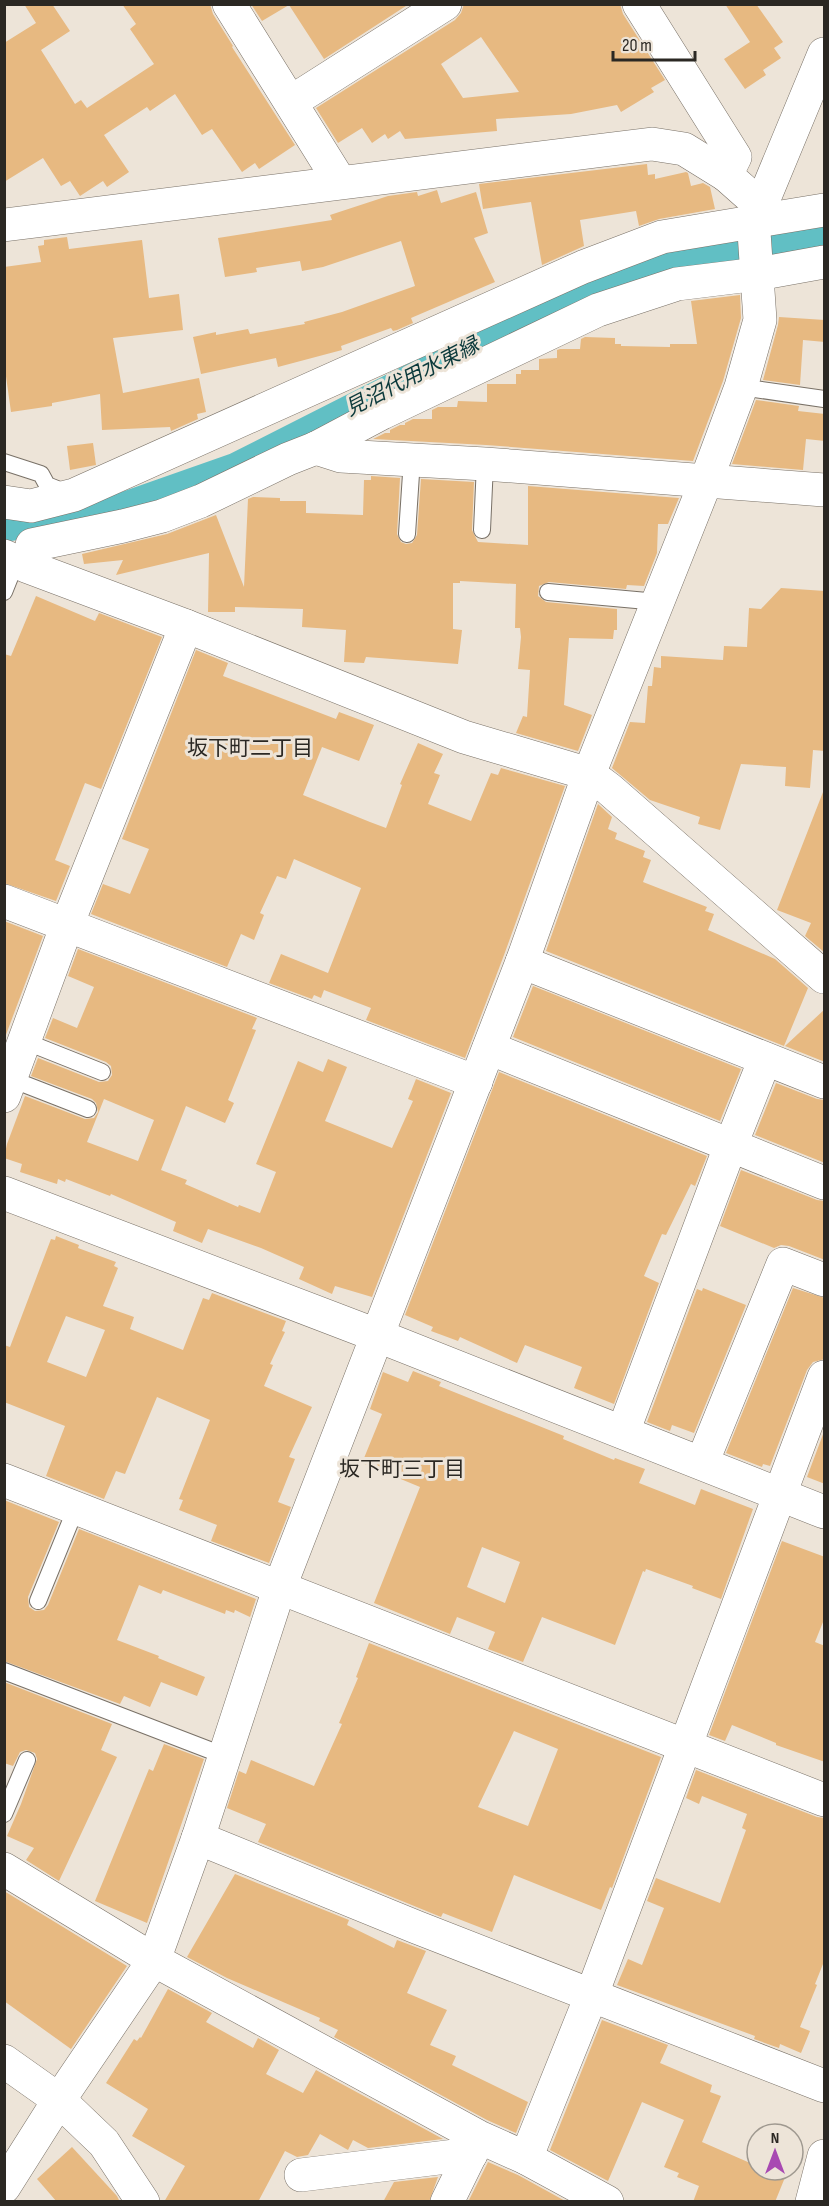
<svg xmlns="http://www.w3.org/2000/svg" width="829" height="2206" font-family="'Sofia Sans Condensed','Noto Sans JP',sans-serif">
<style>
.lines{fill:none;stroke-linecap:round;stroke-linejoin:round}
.canal{stroke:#61bfc4;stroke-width:28}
.building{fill:#e7b981;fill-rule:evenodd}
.service-casing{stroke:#797167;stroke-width:18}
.minor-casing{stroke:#797167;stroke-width:34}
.tertiary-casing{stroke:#797167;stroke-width:34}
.service{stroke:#fff;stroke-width:16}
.minor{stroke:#fff;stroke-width:33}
.tertiary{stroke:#fff;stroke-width:33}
.labels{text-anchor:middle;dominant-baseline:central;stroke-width:6;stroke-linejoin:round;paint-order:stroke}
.water-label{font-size:21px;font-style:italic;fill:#0b393b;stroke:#ede4d8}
.neighbourhood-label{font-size:21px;fill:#2b2823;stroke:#ede4d8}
</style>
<rect width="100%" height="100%" fill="#ede4d8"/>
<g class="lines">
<path class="canal" d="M 4,528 L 104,513 L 235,467 L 515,325 L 629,279 L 690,259 L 824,238"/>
</g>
<g class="building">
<path d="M 24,4 L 52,4 L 70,31 L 41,50 L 75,104 L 81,100 L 87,108 L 154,64 L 130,29 L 136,24 L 122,4 L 210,4 L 213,14 L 233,46 L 232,47 L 295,145 L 259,169 L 255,163 L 242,172 L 212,129 L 202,135 L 175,94 L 150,111 L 147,107 L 104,135 L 129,172 L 107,187 L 103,181 L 80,196 L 70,181 L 61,186 L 43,158 L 4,182 L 4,43 L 36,23 Z"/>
<path d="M 251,4 L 409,4 L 324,59 L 289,5 L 262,21 Z"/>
<path d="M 464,4 L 620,4 L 623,14 L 665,80 L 651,88 L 654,92 L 621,112 L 617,105 L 571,114 L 496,119 L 497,131 L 405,139 L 400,131 L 388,139 L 385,134 L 372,143 L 362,128 L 338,143 L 316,108 L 455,20 L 461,13 ZM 481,37 L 519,92 L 463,98 L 441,64 Z"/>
<path d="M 725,4 L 756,4 L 783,42 L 774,48 L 781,58 L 763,70 L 766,75 L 745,89 L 724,59 L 750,42 Z"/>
<path d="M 647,164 L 648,175 L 655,174 L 655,179 L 686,172 L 688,173 L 691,186 L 703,183 L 710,187 L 715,209 L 659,219 L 639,226 L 636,211 L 580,220 L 584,246 L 542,265 L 531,202 L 483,209 L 479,184 Z"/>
<path d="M 437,190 L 441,203 L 476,192 L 488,233 L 474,238 L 495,282 L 411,318 L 413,323 L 397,330 L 393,331 L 391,328 L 341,346 L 342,350 L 278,367 L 276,358 L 201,374 L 193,337 L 216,332 L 216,335 L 248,329 L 250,334 L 305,324 L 304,322 L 342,312 L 415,286 L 401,241 L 323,267 L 302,271 L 300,261 L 256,268 L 257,272 L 225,277 L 218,238 L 332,220 L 330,215 L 388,196 L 417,192 L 418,196 Z"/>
<path d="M 67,237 L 69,249 L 142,240 L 149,298 L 179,294 L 183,330 L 113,338 L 123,393 L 199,378 L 206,412 L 197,414 L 198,419 L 171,431 L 170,427 L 102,430 L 100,394 L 52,403 L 52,406 L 11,412 L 4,362 L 4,267 L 41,262 L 38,246 L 44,245 L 44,240 Z"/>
<path d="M 740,295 L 741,318 L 723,381 L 693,461 L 486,445 L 373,439 L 385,433 L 390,433 L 390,430 L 400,425 L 405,425 L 405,423 L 413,419 L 432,419 L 432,410 L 438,407 L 457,407 L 458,401 L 487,402 L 487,384 L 516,384 L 516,374 L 521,374 L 521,370 L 539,370 L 539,359 L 557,358 L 557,350 L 560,349 L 580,349 L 581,339 L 585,337 L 615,338 L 615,344 L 621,344 L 621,346 L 670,347 L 670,344 L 697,344 L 691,301 Z"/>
<path d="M 779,317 L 825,320 L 825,342 L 803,340 L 800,385 L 763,380 L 778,325 Z"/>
<path d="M 756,400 L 799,406 L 798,411 L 825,414 L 825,441 L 806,439 L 803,470 L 732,464 Z"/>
<path d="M 93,443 L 96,465 L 70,470 L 67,446 Z"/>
<path d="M 371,476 L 400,478 L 397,534 L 401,542 L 406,544 L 412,543 L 417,535 L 421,479 L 474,482 L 472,530 L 478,542 L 528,545 L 528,486 L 679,498 L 668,524 L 658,524 L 657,553 L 644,586 L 627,585 L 626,589 L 549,582 L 539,586 L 538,596 L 546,602 L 617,609 L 617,630 L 614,630 L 613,639 L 569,638 L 564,705 L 592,715 L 578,751 L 516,733 L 523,716 L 527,717 L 530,670 L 518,669 L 521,637 L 520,628 L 515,628 L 516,584 L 460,581 L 460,583 L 453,583 L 453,629 L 462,630 L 458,664 L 366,657 L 364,663 L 344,662 L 346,630 L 302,627 L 303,609 L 235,607 L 235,612 L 208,612 L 209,553 L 116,575 L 123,560 L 84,564 L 82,554 L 167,534 L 216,515 L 244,587 L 248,499 L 253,497 L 280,498 L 280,501 L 306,501 L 306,513 L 363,515 L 364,480 L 371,480 Z"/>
<path d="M 781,588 L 825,591 L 825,751 L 813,750 L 810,788 L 785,786 L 786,767 L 741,764 L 720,830 L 698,824 L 700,817 L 650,800 L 612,768 L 630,722 L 645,723 L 648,686 L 652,686 L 654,667 L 661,668 L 661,656 L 723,660 L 724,646 L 747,647 L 749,608 L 761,609 Z"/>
<path d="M 36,596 L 95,621 L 99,613 L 162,637 L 101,789 L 85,783 L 55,860 L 70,866 L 56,901 L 4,883 L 4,654 L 11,656 Z"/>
<path d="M 196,650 L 228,663 L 223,676 L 336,719 L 339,712 L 374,725 L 359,761 L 322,747 L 303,795 L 370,822 L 386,828 L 402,785 L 400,784 L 418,743 L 443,754 L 434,773 L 440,775 L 428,804 L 471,821 L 491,773 L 498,775 L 501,768 L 565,786 L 504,955 L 465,1058 L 366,1020 L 371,1008 L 324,990 L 321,998 L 314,995 L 312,999 L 269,983 L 281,954 L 328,973 L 361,888 L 294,859 L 286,879 L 277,876 L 260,913 L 264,915 L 254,940 L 241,934 L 227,967 L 91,914 L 103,884 L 130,894 L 149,849 L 122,839 Z"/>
<path d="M 823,792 L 825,792 L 824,952 L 805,936 L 811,923 L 777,910 Z"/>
<path d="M 598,804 L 612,817 L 608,829 L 617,833 L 615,839 L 645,851 L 643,857 L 651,860 L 643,882 L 707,907 L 705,911 L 714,914 L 708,930 L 775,959 L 808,988 L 784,1046 L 546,951 Z"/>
<path d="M 4,921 L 43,936 L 4,1040 Z"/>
<path d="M 78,949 L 257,1018 L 252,1029 L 256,1030 L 228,1100 L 234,1103 L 225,1123 L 186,1106 L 161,1170 L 187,1180 L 185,1184 L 238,1207 L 239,1205 L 260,1213 L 276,1172 L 256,1164 L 298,1061 L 323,1072 L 328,1059 L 347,1067 L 325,1121 L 392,1148 L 413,1101 L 408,1099 L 416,1079 L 451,1093 L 372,1297 L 335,1286 L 332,1294 L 299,1279 L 304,1267 L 261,1248 L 208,1229 L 202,1243 L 173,1231 L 176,1222 L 111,1194 L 110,1196 L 66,1179 L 65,1182 L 58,1179 L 57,1184 L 20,1172 L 22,1164 L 4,1158 L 7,1144 L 25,1096 L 85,1119 L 94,1118 L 98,1112 L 96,1103 L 92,1099 L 31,1076 L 38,1058 L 99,1082 L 108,1081 L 112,1075 L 111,1066 L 106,1062 L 45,1038 L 53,1018 L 77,1028 L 94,987 L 68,976 ZM 104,1099 L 154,1120 L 138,1161 L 87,1142 Z"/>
<path d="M 533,986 L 741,1069 L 720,1121 L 513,1037 Z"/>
<path d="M 825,1009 L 825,1062 L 785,1046 Z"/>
<path d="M 499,1072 L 707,1156 L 695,1186 L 691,1184 L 666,1235 L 662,1234 L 644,1276 L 659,1283 L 614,1404 L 574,1388 L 582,1367 L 525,1345 L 517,1363 L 460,1337 L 458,1341 L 431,1331 L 433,1327 L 405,1315 Z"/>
<path d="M 776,1083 L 817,1099 L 825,1100 L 825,1163 L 755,1135 Z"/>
<path d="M 741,1170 L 817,1200 L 825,1201 L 825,1260 L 789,1246 L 781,1245 L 774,1248 L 720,1226 Z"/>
<path d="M 56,1236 L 79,1245 L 78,1248 L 116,1262 L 114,1266 L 118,1268 L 103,1306 L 134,1317 L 130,1329 L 183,1350 L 203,1298 L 209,1300 L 212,1293 L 286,1321 L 282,1331 L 285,1332 L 270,1364 L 273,1365 L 264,1386 L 312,1407 L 289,1457 L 295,1459 L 278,1502 L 291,1507 L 269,1563 L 211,1541 L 217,1525 L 179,1510 L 183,1500 L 179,1499 L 210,1420 L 157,1397 L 125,1474 L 116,1471 L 104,1499 L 46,1476 L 65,1426 L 4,1402 L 4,1345 L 10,1347 L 51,1239 L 55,1240 ZM 66,1316 L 105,1330 L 86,1377 L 47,1362 Z"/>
<path d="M 703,1288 L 746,1305 L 694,1433 L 672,1425 L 670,1431 L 647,1422 L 697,1289 L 702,1291 Z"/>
<path d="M 793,1288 L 825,1298 L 825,1359 L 813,1362 L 807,1370 L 770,1466 L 763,1464 L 762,1467 L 726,1453 Z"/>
<path d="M 413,1371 L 441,1382 L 439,1386 L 564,1436 L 563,1439 L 614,1460 L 615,1458 L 645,1469 L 639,1483 L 695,1505 L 701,1489 L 753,1509 L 721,1599 L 692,1588 L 693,1586 L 646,1569 L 645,1572 L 643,1571 L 615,1645 L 542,1617 L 523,1662 L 488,1649 L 495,1632 L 457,1617 L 450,1634 L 374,1603 L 420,1487 L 362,1463 L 382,1414 L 370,1409 L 383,1372 L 408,1382 ZM 482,1547 L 520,1562 L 505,1603 L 467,1587 Z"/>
<path d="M 825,1429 L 825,1484 L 807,1477 Z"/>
<path d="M 4,1500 L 59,1522 L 28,1597 L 29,1607 L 35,1611 L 44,1610 L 48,1605 L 79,1529 L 256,1599 L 250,1617 L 235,1610 L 234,1613 L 226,1610 L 225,1614 L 163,1590 L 161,1594 L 139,1585 L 117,1640 L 159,1656 L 158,1658 L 205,1677 L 197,1696 L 161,1682 L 150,1707 L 124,1696 L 120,1704 L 4,1661 Z"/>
<path d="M 782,1541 L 825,1557 L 825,1617 L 815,1642 L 825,1646 L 825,1762 L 776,1745 L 776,1743 L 732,1725 L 725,1741 L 709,1735 Z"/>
<path d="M 369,1643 L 661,1757 L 612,1888 L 610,1887 L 601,1910 L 514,1875 L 492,1932 L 443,1913 L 441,1917 L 258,1842 L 266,1824 L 227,1808 L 239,1771 L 246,1774 L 251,1760 L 314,1786 L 342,1724 L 339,1723 L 358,1678 L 356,1677 ZM 514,1731 L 558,1749 L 528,1826 L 478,1807 Z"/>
<path d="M 4,1682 L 112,1724 L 101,1750 L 117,1757 L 59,1881 L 26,1860 L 34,1848 L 7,1836 L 21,1804 L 37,1759 L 35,1753 L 26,1750 L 20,1752 L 13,1766 L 4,1763 Z"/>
<path d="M 164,1744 L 204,1759 L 147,1923 L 95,1901 L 149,1769 L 153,1771 Z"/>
<path d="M 696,1770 L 817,1817 L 825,1818 L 825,1959 L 815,1984 L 817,1985 L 800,2027 L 810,2031 L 801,2053 L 780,2044 L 779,2048 L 754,2039 L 755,2036 L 617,1985 L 628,1959 L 642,1965 L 664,1908 L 647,1901 L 656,1878 L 720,1903 L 746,1830 L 742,1828 L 747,1814 L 702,1796 L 699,1804 L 686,1798 Z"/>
<path d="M 235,1874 L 349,1920 L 347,1925 L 394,1948 L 397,1940 L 426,1951 L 407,1993 L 447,2010 L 430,2045 L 456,2056 L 452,2065 L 528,2102 L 516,2133 L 487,2120 L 334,2037 L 338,2030 L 319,2021 L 320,2018 L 227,1978 L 187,1957 Z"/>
<path d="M 4,1891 L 127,1966 L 71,2049 L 4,2001 Z"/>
<path d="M 168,1989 L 212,2013 L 206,2022 L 253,2048 L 258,2038 L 279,2050 L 266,2074 L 303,2093 L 316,2070 L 443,2139 L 368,2148 L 353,2140 L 348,2150 L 320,2134 L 308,2155 L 297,2157 L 285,2151 L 258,2202 L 164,2202 L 185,2166 L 132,2136 L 148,2109 L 106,2083 L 134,2039 L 137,2041 L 140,2037 L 141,2038 Z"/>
<path d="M 602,2020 L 668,2045 L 660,2063 L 712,2085 L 710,2092 L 721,2096 L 702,2142 L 757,2166 L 757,2170 L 788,2170 L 775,2202 L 693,2202 L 699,2186 L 677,2177 L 679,2173 L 664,2167 L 684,2120 L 642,2102 L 608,2181 L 550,2150 Z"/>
<path d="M 72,2147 L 117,2196 L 120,2202 L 57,2202 L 37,2179 Z"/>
<path d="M 488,2162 L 518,2175 L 567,2202 L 468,2202 Z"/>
<path d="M 438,2177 L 429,2202 L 383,2202 L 394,2182 Z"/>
</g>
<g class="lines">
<defs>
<g id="service">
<path d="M 741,387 L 824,399"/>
<path d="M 4,462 L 41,474 L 47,485 L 67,493"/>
<path d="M 482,530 L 485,464"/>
<path d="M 407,534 L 412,459"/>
<path d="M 4,592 L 16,562"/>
<path d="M 548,592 L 658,602"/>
<path d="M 24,1041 L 102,1072"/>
<path d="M 11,1079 L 88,1109"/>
<path d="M 38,1601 L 76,1508"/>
<path d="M 4,1671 L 225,1756"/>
<path d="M 4,1814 L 27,1760"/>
</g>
<g id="minor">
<path d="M 229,4 L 340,182"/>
<path d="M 639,4 L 735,157 L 726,175"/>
<path d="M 291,102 L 445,4"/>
<path d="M 316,448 L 341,456 L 485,464 L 824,490"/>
<path d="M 4,502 L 31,506 L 74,495 L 583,267 L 662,237 L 824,210"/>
<path d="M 32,545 L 123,526 L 162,516 L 201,501 L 288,459 L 316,448 L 382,413 L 598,310 L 677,284 L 758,274 L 824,262"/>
<path d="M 4,556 L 26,566 L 186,626 L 464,737 L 589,774 L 609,789 L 824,977"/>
<path d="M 4,901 L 476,1082"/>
<path d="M 522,962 L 824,1082"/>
<path d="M 489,1048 L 824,1183"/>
<path d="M 4,1096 L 67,925 L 186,626"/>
<path d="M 623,1432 L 730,1147 L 765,1059"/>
<path d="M 702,1463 L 783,1264 L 824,1280"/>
<path d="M 4,1480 L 824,1800"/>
<path d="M 198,1838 L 416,1927 L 824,2086"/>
<path d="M 4,1869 L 154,1960 L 479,2137 L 526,2158 L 607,2202"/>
<path d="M 526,2158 L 592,1994 L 824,1377"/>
<path d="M 301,2175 L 471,2154"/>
<path d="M 4,2187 L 59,2100 L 154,1960 L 198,1838 L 279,1589 L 522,962 L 589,774 L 706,481 L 741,387 L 760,320 L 754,232"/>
<path d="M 447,2202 L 478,2139"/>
<path d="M 812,2202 L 824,2156"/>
</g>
<g id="tertiary">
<path d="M 761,206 L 824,54"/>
<path d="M 4,225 L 652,144 L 684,149 L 726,175 L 761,206 L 755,221 L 754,232"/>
<path d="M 4,1193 L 376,1335 L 824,1512"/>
<path d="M 4,2061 L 59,2100 L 104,2143 L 143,2202"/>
</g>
</defs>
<use href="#service" class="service-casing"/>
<use href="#minor" class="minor-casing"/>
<use href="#tertiary" class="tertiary-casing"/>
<use href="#service" class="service"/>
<use href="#minor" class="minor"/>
<use href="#tertiary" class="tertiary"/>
</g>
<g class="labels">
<g class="water-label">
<text transform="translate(412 377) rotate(-27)">見沼代用水東縁</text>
</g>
<g class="neighbourhood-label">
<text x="250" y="748">坂下町二丁目</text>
<text x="402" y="1469">坂下町三丁目</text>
</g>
</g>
<rect width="829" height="2206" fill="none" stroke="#2b2823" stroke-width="12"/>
<g transform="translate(775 2152)"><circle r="28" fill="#ede4d8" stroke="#9f9990" stroke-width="1.5"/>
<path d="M0-4.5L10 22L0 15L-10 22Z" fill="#a849b2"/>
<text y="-9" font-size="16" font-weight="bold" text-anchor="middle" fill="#2b2823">N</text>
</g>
<path d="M613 51v9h82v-9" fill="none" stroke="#2b2823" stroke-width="3"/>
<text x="622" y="51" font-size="18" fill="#2b2823" stroke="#ede4d8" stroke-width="4.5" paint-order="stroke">20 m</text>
</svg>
